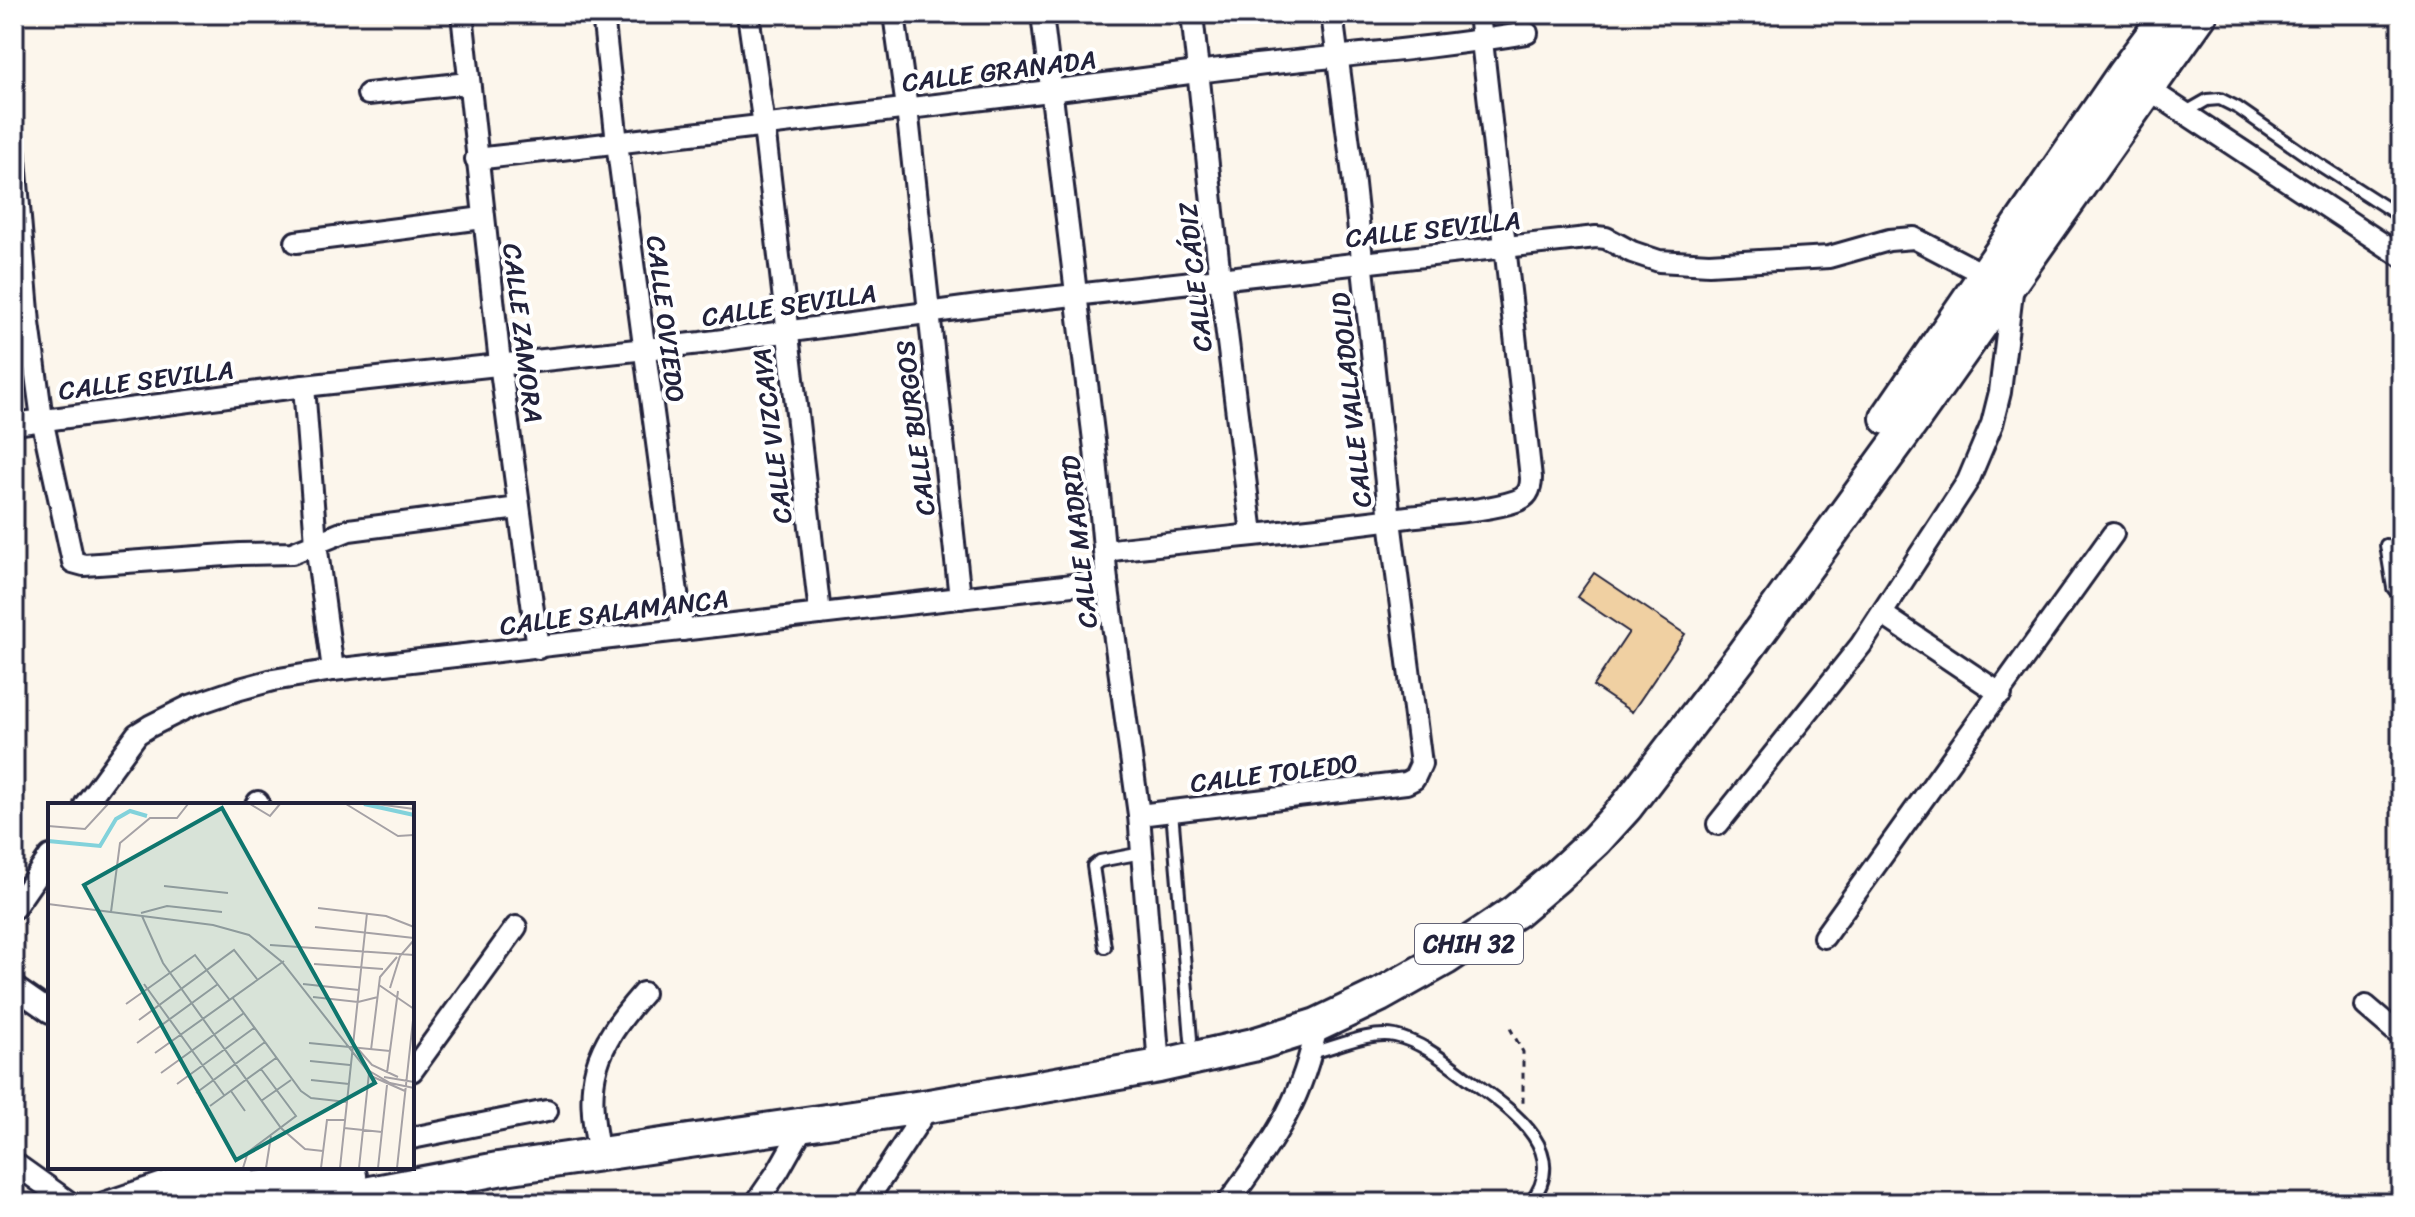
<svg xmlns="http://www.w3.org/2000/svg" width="2415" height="1217" font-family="Sriracha,sans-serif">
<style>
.building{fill:#f0d0a2;stroke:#22223b;stroke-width:2}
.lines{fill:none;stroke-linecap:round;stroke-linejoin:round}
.service-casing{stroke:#22223b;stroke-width:16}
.minor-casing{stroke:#22223b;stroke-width:26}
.primary-casing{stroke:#22223b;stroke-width:38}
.path{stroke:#22223b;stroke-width:3;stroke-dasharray:6 6;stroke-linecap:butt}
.service{stroke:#fff;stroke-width:10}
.minor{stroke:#fff;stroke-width:20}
.primary{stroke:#fff;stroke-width:32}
.labels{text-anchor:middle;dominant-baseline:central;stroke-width:8;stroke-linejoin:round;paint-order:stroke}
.shield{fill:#fff;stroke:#646476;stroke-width:2}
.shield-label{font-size:24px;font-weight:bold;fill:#22223b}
.street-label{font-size:26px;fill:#22223b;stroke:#fff}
.inset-river{fill:none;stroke:#82d2db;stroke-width:4}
.inset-road{fill:none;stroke:#a5a1a5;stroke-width:2}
.view{fill:#0f766e;fill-opacity:0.15;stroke:#0f766e;stroke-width:4}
.inset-edge{fill:none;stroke:#22223b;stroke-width:4}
</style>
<rect width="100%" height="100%" fill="#fcf6ec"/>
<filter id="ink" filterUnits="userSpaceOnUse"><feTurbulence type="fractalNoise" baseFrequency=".0125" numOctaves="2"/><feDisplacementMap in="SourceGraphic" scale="16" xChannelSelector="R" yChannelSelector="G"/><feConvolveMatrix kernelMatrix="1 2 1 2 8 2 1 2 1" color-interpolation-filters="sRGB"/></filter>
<g filter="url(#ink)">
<path class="building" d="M 1594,573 L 1685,634 L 1632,712 L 1593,686 L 1629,632 L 1577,597 Z"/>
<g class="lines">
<defs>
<g id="service">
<path d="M 2186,112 L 2207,100 L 2220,99 L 2238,108 L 2320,165 L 2401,217"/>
<path d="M 2386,545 L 2393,588 L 2401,598"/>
<path d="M 1172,811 L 1191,1039"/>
<path d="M 1105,947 L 1093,866 L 1100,861 L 1142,853"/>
<path d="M 1311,1053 C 1337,1047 1369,1031 1395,1036 C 1423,1042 1447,1063 1469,1079 C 1508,1108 1573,1149 1530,1203"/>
</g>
<g id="minor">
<path d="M 603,14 L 617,143 L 682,630"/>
<path d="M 748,14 L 764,126 L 820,614"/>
<path d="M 894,14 L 907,108 L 960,598"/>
<path d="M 1042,14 L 1095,449 L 1107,581 L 1139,815 L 1159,1066"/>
<path d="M 1192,14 L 1220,278 L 1252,534"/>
<path d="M 463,23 L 500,363 L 538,648"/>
<path d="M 2141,84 L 2401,256"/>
<path d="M 368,94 L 468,83"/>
<path d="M 14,148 L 29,323 L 42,419 L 73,562 L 84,565 L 240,554 L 292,553 L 349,530 L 519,508"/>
<path d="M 476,159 C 717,131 957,104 1197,72 C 1307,58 1418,51 1527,33"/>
<path d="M 296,242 L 483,218"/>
<path d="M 304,386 L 316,543 L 333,670"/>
<path d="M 14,424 L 304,386 L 701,343 L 994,304 L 1596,237 L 1606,238 L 1632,252 L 1659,261 L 1709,264 L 1829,257 L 1889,240 L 1914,238 L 1987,276"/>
<path d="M 1104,551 C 1205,539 1307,531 1408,517 C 1440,513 1487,511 1516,501 C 1528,497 1531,489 1531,478 L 1479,14"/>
<path d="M 1882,614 L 2001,694"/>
<path d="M 85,805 L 137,734 L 150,726 L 190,706 L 240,689 L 273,680 L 333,670 L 1107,581"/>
<path d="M 256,805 L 258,802"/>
<path d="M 1139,815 L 1406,783 L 1414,779 L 1421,764 L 1390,520 L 1353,175 L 1332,14"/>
<path d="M 1718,824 L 1861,645 L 1968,481 L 1992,424 L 2000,392 L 2013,284"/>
<path d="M 14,908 L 50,856"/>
<path d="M 1824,937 L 2113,534"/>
<path d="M 14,987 L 50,1012"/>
<path d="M 2366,1006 L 2401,1036"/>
<path d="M 412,1071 L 516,927"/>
<path d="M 412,1138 L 547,1111"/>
<path d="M 599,1154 C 584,1079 593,1050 643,993"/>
<path d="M 14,1163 L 70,1203"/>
<path d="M 104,1203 L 178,1178 L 245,1167"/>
<path d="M 756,1203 L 778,1171 L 804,1125"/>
<path d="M 865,1203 L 929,1106"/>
<path d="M 1228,1203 C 1273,1140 1302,1103 1317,1025"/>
</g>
<g id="primary">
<path d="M 1887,418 L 2124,73 L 2168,14"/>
<path d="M 167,1203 L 225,1192 L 350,1176"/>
<path d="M 317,1203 L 498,1169 L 929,1106 L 1159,1066 L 1253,1045 L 1317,1025 L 1380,995 L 1446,958 L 1516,911 L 1556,877 L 1596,840 L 1626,807 L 1741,657 L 1912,422 L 2201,14"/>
</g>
</defs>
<use href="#service" class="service-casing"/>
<use href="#minor" class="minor-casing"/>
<use href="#primary" class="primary-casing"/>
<path class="path" d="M 1510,1028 L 1523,1052 L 1523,1103"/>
<use href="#service" class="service"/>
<use href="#minor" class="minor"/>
<use href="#primary" class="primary"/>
</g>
</g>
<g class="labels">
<rect class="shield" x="1415" y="924" width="108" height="40" rx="6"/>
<g class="shield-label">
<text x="1469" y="944">CHIH 32</text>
</g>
<g class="street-label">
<text transform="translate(999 71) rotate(-7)">CALLE GRANADA</text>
<text transform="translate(1433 229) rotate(-6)">CALLE SEVILLA</text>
<text transform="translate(1195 277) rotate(-96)">CALLE CÁDIZ</text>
<text transform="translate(789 305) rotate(-8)">CALLE SEVILLA</text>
<text transform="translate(666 319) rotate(83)">CALLE OVIEDO</text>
<text transform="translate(523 333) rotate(83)">CALLE ZAMORA</text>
<text transform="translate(146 380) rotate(-7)">CALLE SEVILLA</text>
<text transform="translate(1351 400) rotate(-96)">CALLE VALLADOLID</text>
<text transform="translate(915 428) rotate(-97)">CALLE BURGOS</text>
<text transform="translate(772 436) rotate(-97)">CALLE VIZCAYA</text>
<text transform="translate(1079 542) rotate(-96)">CALLE MADRID</text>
<text transform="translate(614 612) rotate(-7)">CALLE SALAMANCA</text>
<text transform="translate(1274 773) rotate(-7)">CALLE TOLEDO</text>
</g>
</g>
<g transform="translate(48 803)">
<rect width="366" height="366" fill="#fcf6ec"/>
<path class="inset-river" d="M 316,1 L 366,12M 0,38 L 52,43 L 68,16 L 82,8 L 99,13"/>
<path class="inset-road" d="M 202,1 L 222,13 L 232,1M 298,1 L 350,33 L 366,32M 329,1 L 366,6M 0,23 L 37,26 L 60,1M 116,83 L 180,90M 0,101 L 165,122 L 201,132 L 234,159 L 318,266 L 342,280 L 366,285M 270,105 L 338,113 L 366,124M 63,109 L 72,40 L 102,15 L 129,15 L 140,1M 93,110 L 119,103 L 174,109M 94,113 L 115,160 L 233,325 L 257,346 L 275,348M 267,124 L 366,135M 222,142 L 366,152M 266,161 L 335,166M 96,181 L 176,292M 255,181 L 311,187M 331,182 L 366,206M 342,185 L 352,153 L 366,137M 184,194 L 253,288 L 263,295 L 299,299M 265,194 L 310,199 L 330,194M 78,201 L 147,152 L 181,196M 91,217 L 186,147 L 209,176M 89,240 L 170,181M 261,240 L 342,248M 310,246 L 324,262 L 350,274M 323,247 L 332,174 L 349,154M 107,250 L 236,158M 262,258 L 302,262M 113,270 L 196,210M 339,270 L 350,188M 323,273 L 357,288M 336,274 L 366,279M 263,277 L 301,281M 129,281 L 206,225M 183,288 L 197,308M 148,290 L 217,239M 213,298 L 243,277M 162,303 L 228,255M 296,325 L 334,329M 195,365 L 200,349 L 248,313 L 213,266M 218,365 L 223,333M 273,365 L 279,317 L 297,317M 292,365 L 319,110M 311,365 L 321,270M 330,365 L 339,282M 349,365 L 366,208"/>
<path class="view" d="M 174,5 L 327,280 L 188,357 L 36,82 Z"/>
<rect width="366" height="366" class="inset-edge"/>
</g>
<rect width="2415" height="1217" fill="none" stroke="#fff" stroke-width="48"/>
<rect x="24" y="24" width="2367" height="1169" fill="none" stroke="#22223b" stroke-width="3" filter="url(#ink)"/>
</svg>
